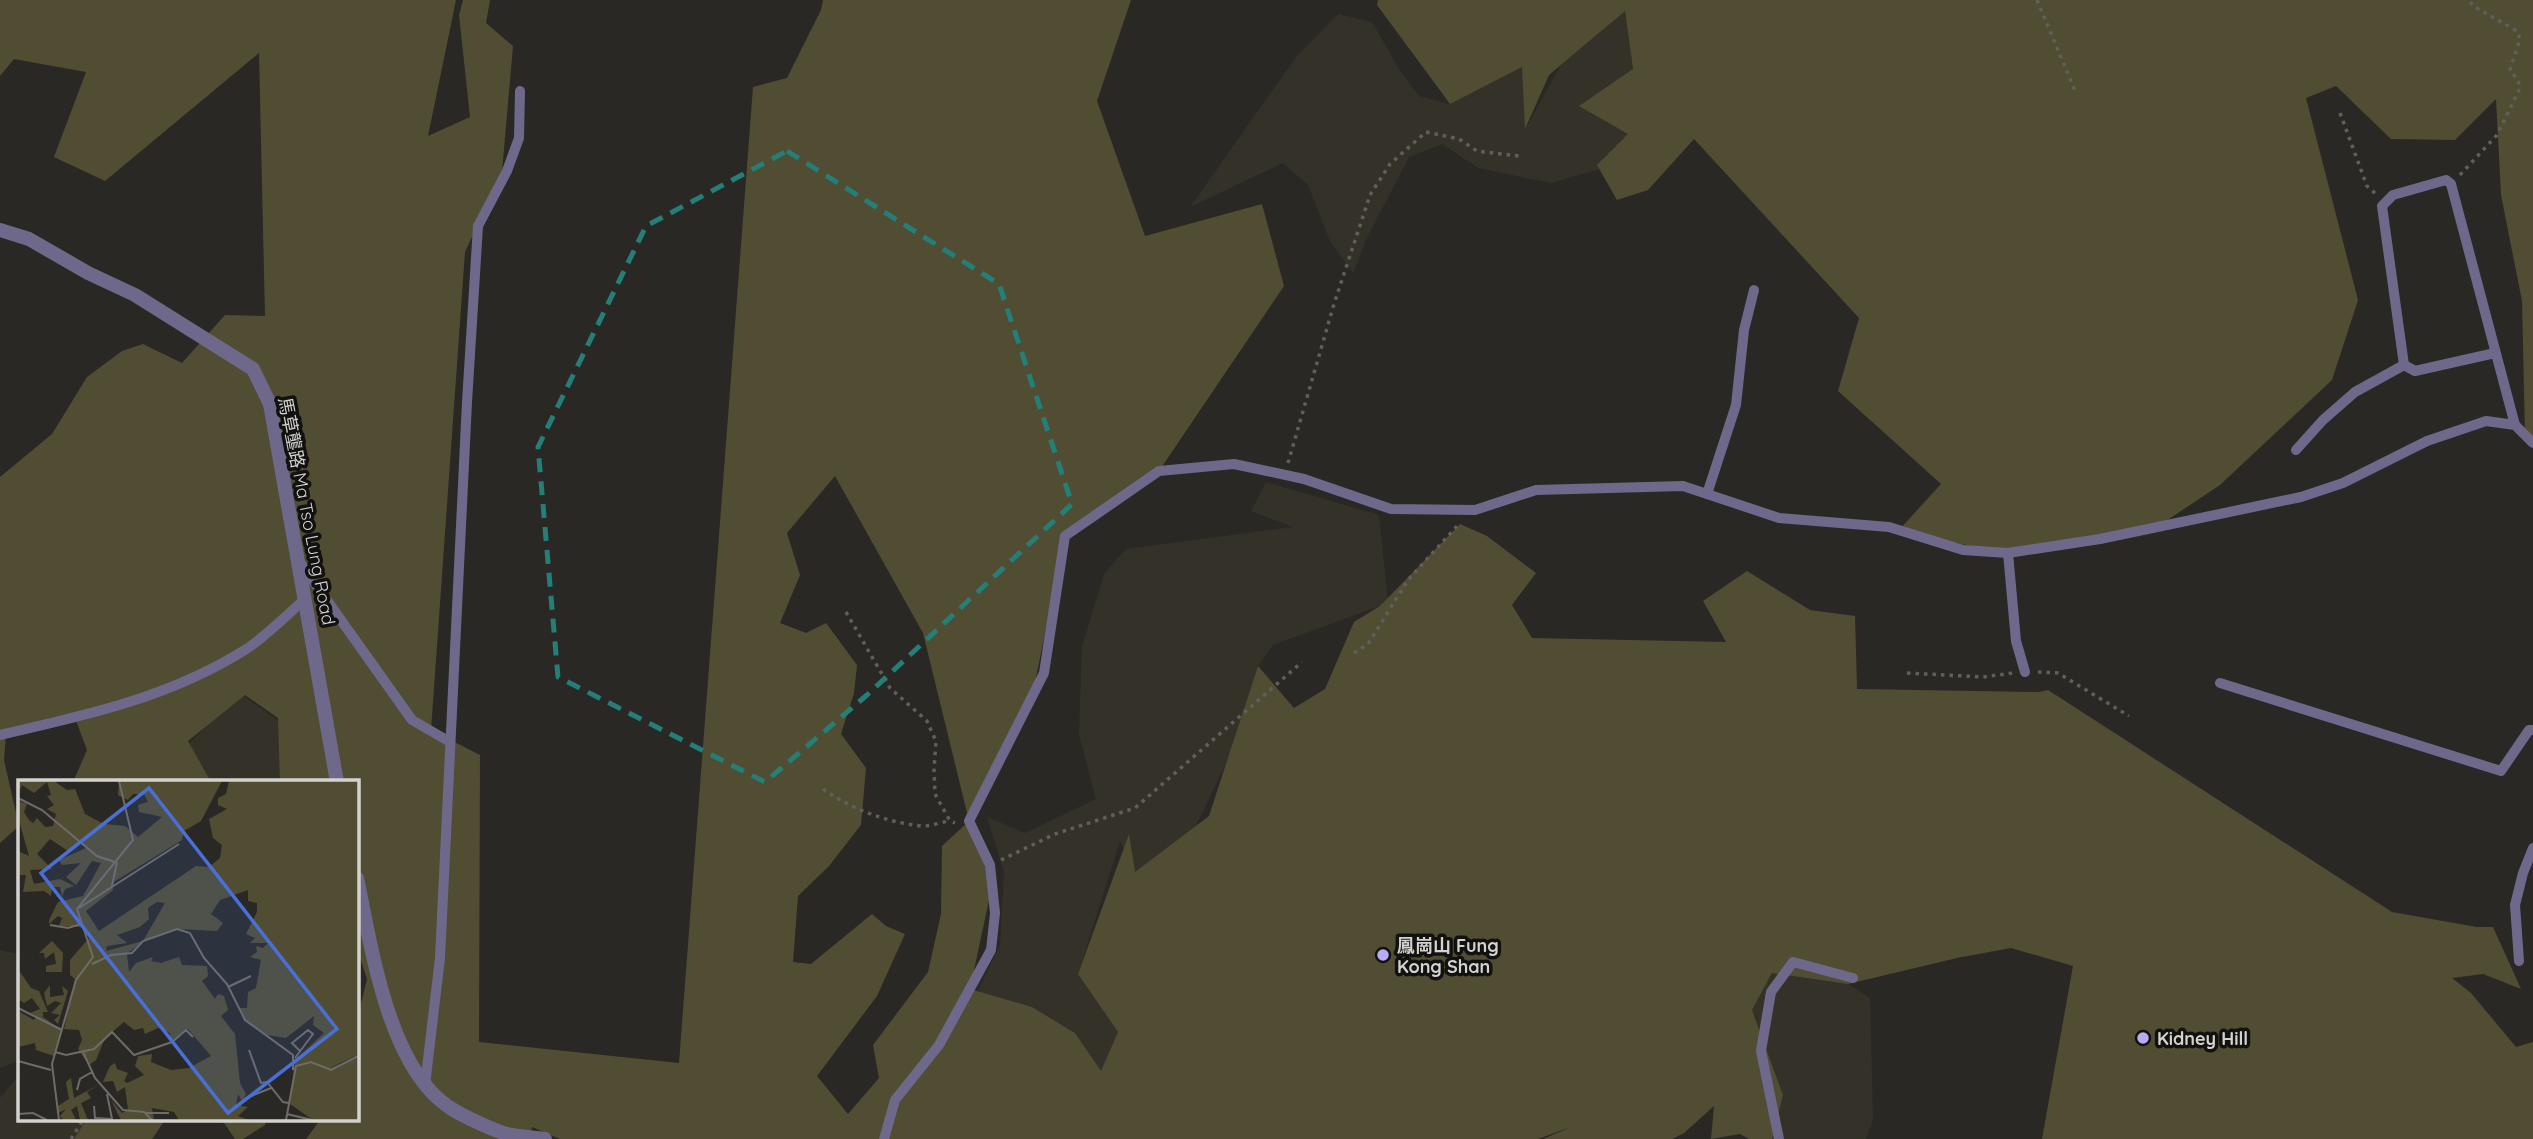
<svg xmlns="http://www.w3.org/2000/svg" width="2533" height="1139" font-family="Quicksand,'Noto Sans SC',sans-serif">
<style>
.built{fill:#343228}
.green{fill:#514d33;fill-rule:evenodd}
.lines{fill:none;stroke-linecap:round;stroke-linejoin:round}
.path{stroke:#605f5b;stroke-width:3.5;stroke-dasharray:3.5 5;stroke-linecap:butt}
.lane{stroke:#6e698b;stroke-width:10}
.street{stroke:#6e698b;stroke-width:14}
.marked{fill:none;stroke:#237f78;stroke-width:5;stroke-dasharray:14 9;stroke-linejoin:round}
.poi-dot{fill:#b8abf7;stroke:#11110f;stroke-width:2.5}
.labels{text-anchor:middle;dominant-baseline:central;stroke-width:7;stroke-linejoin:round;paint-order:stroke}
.street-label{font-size:18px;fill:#d3d2cf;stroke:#11110f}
.poi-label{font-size:18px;font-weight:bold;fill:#d3d2cf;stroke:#11110f;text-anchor:start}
.inset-road{fill:none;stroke:#6d6c68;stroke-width:2}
.view{fill:#4a6fd6;fill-opacity:0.15;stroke:#4a6fd6;stroke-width:3.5}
.inset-edge{fill:none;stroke:#d3d2cf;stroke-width:3.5}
</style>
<rect width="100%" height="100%" fill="#292824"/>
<g class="built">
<path d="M 1625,10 L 1633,69 L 1628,134 L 1607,167 L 1551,183 L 1478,168 L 1442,144 L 1409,157 L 1367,238 L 1353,273 L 1330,241 L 1308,185 L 1283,163 L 1190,207 L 1297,56 L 1338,14 L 1372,22 L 1399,69 L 1419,96 L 1449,104 L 1523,60 L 1526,128 L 1560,66 Z"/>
<path d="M 1266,482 L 1379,515 L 1388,603 L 1273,645 L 1258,666 L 1229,757 L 1195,828 L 1135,872 L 1120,841 L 1078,974 L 1118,1032 L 1101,1072 L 1075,1033 L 1032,1007 L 975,997 L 1000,945 L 1004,872 L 987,817 L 1025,833 L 1096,799 L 1079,734 L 1082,647 L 1104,574 L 1126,549 L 1293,527 L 1251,511 Z"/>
<path d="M 217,677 L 283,724 L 287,782 L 206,782 L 184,749 L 206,726 Z"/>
<path d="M 0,950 L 19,954 L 19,1060 L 0,1068 Z"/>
<path d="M 1827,970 L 1870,998 L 1873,1120 L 1866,1139 L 1772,1139 L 1783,1095 L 1752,1010 L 1772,973 Z"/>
<path d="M 19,1075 L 19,1120 L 91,1120 L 81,1139 L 0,1139 L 0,1098 Z"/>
</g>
<g class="green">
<path d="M 0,0 L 456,0 L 428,136 L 470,117 L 459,15 L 463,0 L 490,0 L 486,23 L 513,46 L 502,172 L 465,252 L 431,730 L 480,755 L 479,1042 L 679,1063 L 753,87 L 787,78 L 821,10 L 823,0 L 1131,0 L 1097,101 L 1145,236 L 1262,204 L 1284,286 L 1159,471 L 1065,536 L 1032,697 L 969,821 L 992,886 L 970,989 L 1032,1007 L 1075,1033 L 1101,1071 L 1118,1032 L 1078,974 L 1129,834 L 1135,872 L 1209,816 L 1258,666 L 1294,708 L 1325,689 L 1354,622 L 1380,606 L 1460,524 L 1487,536 L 1536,573 L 1512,605 L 1532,638 L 1726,642 L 1703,601 L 1747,571 L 1810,610 L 1855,616 L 1857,689 L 2039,692 L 2048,690 L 2392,912 L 2477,927 L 2493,927 L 2521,989 L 2483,974 L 2452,978 L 2471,993 L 2516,1047 L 2533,1042 L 2533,1139 L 2042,1139 L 2073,966 L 2011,948 L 1957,958 L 1848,984 L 1772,973 L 1752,1010 L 1783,1095 L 1772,1139 L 1749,1139 L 1740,1134 L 1711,1139 L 1714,1106 L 1684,1133 L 1672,1139 L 1543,1139 L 1571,1127 L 1538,1139 L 560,1139 L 532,1127 L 530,1139 L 306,1139 L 320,1120 L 357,1120 L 357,1020 L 367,979 L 357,949 L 357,782 L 280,782 L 278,718 L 245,695 L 188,741 L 211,782 L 73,782 L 87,750 L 75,718 L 6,734 L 4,760 L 19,826 L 0,843 L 0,477 L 52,434 L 87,377 L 122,351 L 143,344 L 182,363 L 225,315 L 265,316 L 259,53 L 105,181 L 54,157 L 86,72 L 14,59 L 0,76 ZM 835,476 L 923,633 L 969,821 L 942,846 L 941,914 L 928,972 L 873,1045 L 879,1078 L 848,1114 L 817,1076 L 877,996 L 905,934 L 886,926 L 872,914 L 811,964 L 793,962 L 798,896 L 829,866 L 861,825 L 866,768 L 841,734 L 854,693 L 857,665 L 826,623 L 806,633 L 780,623 L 800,575 L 787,533 Z"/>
<path d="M 1378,0 L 2533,0 L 2533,439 L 2525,435 L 2522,301 L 2501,195 L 2496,99 L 2455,140 L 2391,139 L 2336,86 L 2306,98 L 2358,300 L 2332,380 L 2220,485 L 2157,527 L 1997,552 L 1899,530 L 1941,484 L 1838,391 L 1859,318 L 1694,139 L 1648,190 L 1617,200 L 1597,165 L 1628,134 L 1579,106 L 1633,69 L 1625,11 L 1549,75 L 1525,129 L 1522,67 L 1450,104 L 1377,5 Z"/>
<path d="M 86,1120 L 165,1120 L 152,1139 L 74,1139 Z"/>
<path d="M 222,1120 L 266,1120 L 265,1125 L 243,1139 L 235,1139 Z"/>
</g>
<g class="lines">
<g class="path">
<path d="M 2037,0 L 2076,93"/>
<path d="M 2340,113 L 2367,186 L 2376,194"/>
<path d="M 2460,175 L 2497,135 L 2520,88 L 2518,80 L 2510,70 L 2520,39 L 2517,31 L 2473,6 L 2469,0"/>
<path d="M 1288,463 L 1334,304 L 1370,195 L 1390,164 L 1426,132 L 1459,139 L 1477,151 L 1519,156"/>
<path d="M 846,612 L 890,688 L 927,721 L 936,741 L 934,770 L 935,794 L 950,821 L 955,823"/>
<path d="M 1354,653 L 1368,644 L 1408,580 L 1458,525"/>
<path d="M 2038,672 L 2058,673 L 2129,716"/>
<path d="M 1907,673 L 1983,677 L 2013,673"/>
<path d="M 823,789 C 851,809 888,823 923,826 C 931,826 942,822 950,821"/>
<path d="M 1001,860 L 1055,834 L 1135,808 L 1302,662"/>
<path d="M 71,1139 L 83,1120"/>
</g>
<g class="lane">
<path d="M 2495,353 L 2415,371 L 2404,365 L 2382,206 L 2393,195 L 2446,180 L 2451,184 L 2515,425"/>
<path d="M 2296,450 L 2323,420 L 2355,392 L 2404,365"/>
<path d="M 1707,494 L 1736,405 L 1744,330 L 1754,290"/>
<path d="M 2008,553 L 2016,641 L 2025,672"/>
<path d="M 299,561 L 412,720 L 450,742"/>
<path d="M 2220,683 L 2501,771 L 2529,730 L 2533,730"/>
<path d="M 0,735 C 88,715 171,697 248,648 C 268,634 287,615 305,599"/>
<path d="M 2519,961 L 2515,905 L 2523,873 L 2533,848"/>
<path d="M 425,1085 L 440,958 L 467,402 L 478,226 L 507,171 L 519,138 L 520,91"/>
<path d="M 884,1139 L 895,1100 L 939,1045 L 991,950 L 995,913 L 990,865 L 969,821 L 1044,673 L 1065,536 L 1159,471 L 1234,464 L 1304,479 L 1391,509 L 1475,510 L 1536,490 L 1683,486 L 1779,518 L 1889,527 L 1963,550 L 2008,553 L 2100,539 L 2301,497 L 2343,483 L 2427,441 L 2486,421 L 2515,425 L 2533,443"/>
<path d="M 1779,1139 L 1761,1051 L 1771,992 L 1793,962 L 1853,978"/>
</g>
<g class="street">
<path d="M 0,230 L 29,239 L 88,273 L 135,295 L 253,369 L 270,404 L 337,782"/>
<path d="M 357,878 C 371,945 388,1067 449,1107 C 460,1115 495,1131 507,1134 C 519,1137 533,1137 545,1139"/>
</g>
</g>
<path class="marked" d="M 787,151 L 999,284 L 1072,504 L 867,695 L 765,782 L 558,677 L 538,447 L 646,226 Z"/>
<g class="poi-dot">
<circle cx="1383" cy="955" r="7"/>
<circle cx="2143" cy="1038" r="7"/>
</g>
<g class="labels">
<g class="street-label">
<text transform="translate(307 511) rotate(79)">馬草壟路 Ma Tso Lung Road</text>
</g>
<g class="poi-label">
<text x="1397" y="945">鳳崗山 Fung<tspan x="1397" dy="21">Kong Shan</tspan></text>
<text x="2157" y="1038">Kidney Hill</text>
</g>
</g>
<g transform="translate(18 780)">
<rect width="341" height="341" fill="#292824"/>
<path d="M 0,1 L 36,1 L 49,10 L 57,9 L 67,34 L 86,44 L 107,46 L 120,57 L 144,37 L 121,32 L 120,25 L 130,22 L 126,14 L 115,14 L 110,20 L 100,15 L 101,1 L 204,1 L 183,41 L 166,51 L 164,60 L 94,103 L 95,110 L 68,131 L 81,151 L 178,86 L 191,87 L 202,78 L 204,65 L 195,58 L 191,39 L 209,29 L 200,25 L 200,18 L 208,14 L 211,1 L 341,1 L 341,274 L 308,290 L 341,276 L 341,340 L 295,340 L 272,324 L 277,280 L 306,253 L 295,245 L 296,236 L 268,258 L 249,255 L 226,239 L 221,228 L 229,228 L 230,212 L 238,208 L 243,180 L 232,177 L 239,172 L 238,166 L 245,168 L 250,163 L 232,163 L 237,158 L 228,154 L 239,132 L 239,123 L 230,121 L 230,110 L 202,120 L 193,134 L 205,143 L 199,151 L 159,149 L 125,161 L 109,174 L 111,192 L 118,183 L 135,177 L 133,181 L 143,183 L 161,177 L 164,185 L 189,186 L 190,196 L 184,201 L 197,219 L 200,214 L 206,216 L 210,230 L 203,236 L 217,254 L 222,303 L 228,314 L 224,321 L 220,314 L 218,325 L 230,327 L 220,336 L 231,340 L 161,340 L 156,332 L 134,328 L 136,340 L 103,340 L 93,320 L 104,333 L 110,330 L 107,307 L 99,312 L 95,301 L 85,302 L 92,286 L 97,283 L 99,289 L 110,293 L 106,301 L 109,303 L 126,295 L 117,286 L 120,276 L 134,274 L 133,282 L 153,290 L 171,288 L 193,276 L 170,249 L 153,261 L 152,253 L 140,248 L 127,254 L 125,248 L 116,250 L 106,242 L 87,258 L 78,280 L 71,285 L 60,269 L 64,260 L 61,250 L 46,249 L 57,199 L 52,195 L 52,180 L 71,158 L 64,147 L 41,146 L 44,138 L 40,136 L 31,144 L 31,140 L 40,122 L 65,116 L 83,83 L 74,81 L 58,105 L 48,97 L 63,83 L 44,85 L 41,80 L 68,68 L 62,63 L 50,71 L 32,59 L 19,74 L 34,89 L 12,90 L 16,104 L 42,99 L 56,106 L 47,109 L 44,117 L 42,107 L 34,107 L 33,116 L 26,111 L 5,112 L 8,95 L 0,95 L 0,71 L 11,76 L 0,37 L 1,21 L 9,24 L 6,32 L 11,40 L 15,43 L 19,38 L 27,47 L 35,46 L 38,34 L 29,29 L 36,25 L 29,16 L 33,15 L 29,2 L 16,13 L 4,5 L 0,14 ZM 139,122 L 147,123 L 125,161 L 88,171 L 89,166 L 109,163 L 99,155 L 122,147 L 131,139 L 130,128 ZM 34,161 L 45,173 L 44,192 L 28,192 L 28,186 L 38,184 L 36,172 L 27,179 L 26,173 L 21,173 ZM 0,189 L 13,208 L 21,211 L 30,232 L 25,232 L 25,237 L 44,250 L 36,276 L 18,270 L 17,263 L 0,267 L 0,231 L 16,240 L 18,236 L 12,233 L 22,229 L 14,218 L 6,223 L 0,219 ZM 32,205 L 32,217 L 46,215 L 44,206 L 50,211 L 40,244 L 36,240 L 42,235 L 33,233 L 43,223 L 37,221 L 29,226 L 26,213 ZM 53,298 L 56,318 L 84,303 L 69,312 L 73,318 L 63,323 L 70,340 L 62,340 L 59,326 L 53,330 L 58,340 L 45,340 L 42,336 L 48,329 L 40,333 L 40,326 L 51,319 L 48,302 Z" fill="#514d33" fill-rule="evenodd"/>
<path class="inset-road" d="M 0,18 L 24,30 L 79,76 L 97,82M 94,106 L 99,82M 61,128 L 161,64M 32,145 L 50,148 L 63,144M 74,184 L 93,175 L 114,173 L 125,161 L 159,149 L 172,153 L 186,178 L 209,204 L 227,240 L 275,275 L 275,290M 210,207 L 233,196M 0,228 L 44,250M 231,270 L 243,303 L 249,302 L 265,322 L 271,323M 37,272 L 48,275 L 76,269 L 94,252 L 116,275 L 154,262 L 168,250 L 175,257M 65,272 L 77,298 L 105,330 L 126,332 L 134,340M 277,278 L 295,254 L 290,250 L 274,263 L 282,271M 0,281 L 33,290M 59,310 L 62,299 L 74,292M 226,319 L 253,308M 76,326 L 77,338 L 94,339 L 89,314M 127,333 L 151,333M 0,334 L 15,333 L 29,340M 269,334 L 294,340M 41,340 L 34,284 L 58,200 L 75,177 L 59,129 L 115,60 L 101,1M 268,340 L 278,286 L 293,282 L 313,290 L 342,275"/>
<path class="view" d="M 131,8 L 319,249 L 210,333 L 23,93 Z"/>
<rect width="341" height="341" class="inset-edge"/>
</g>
</svg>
